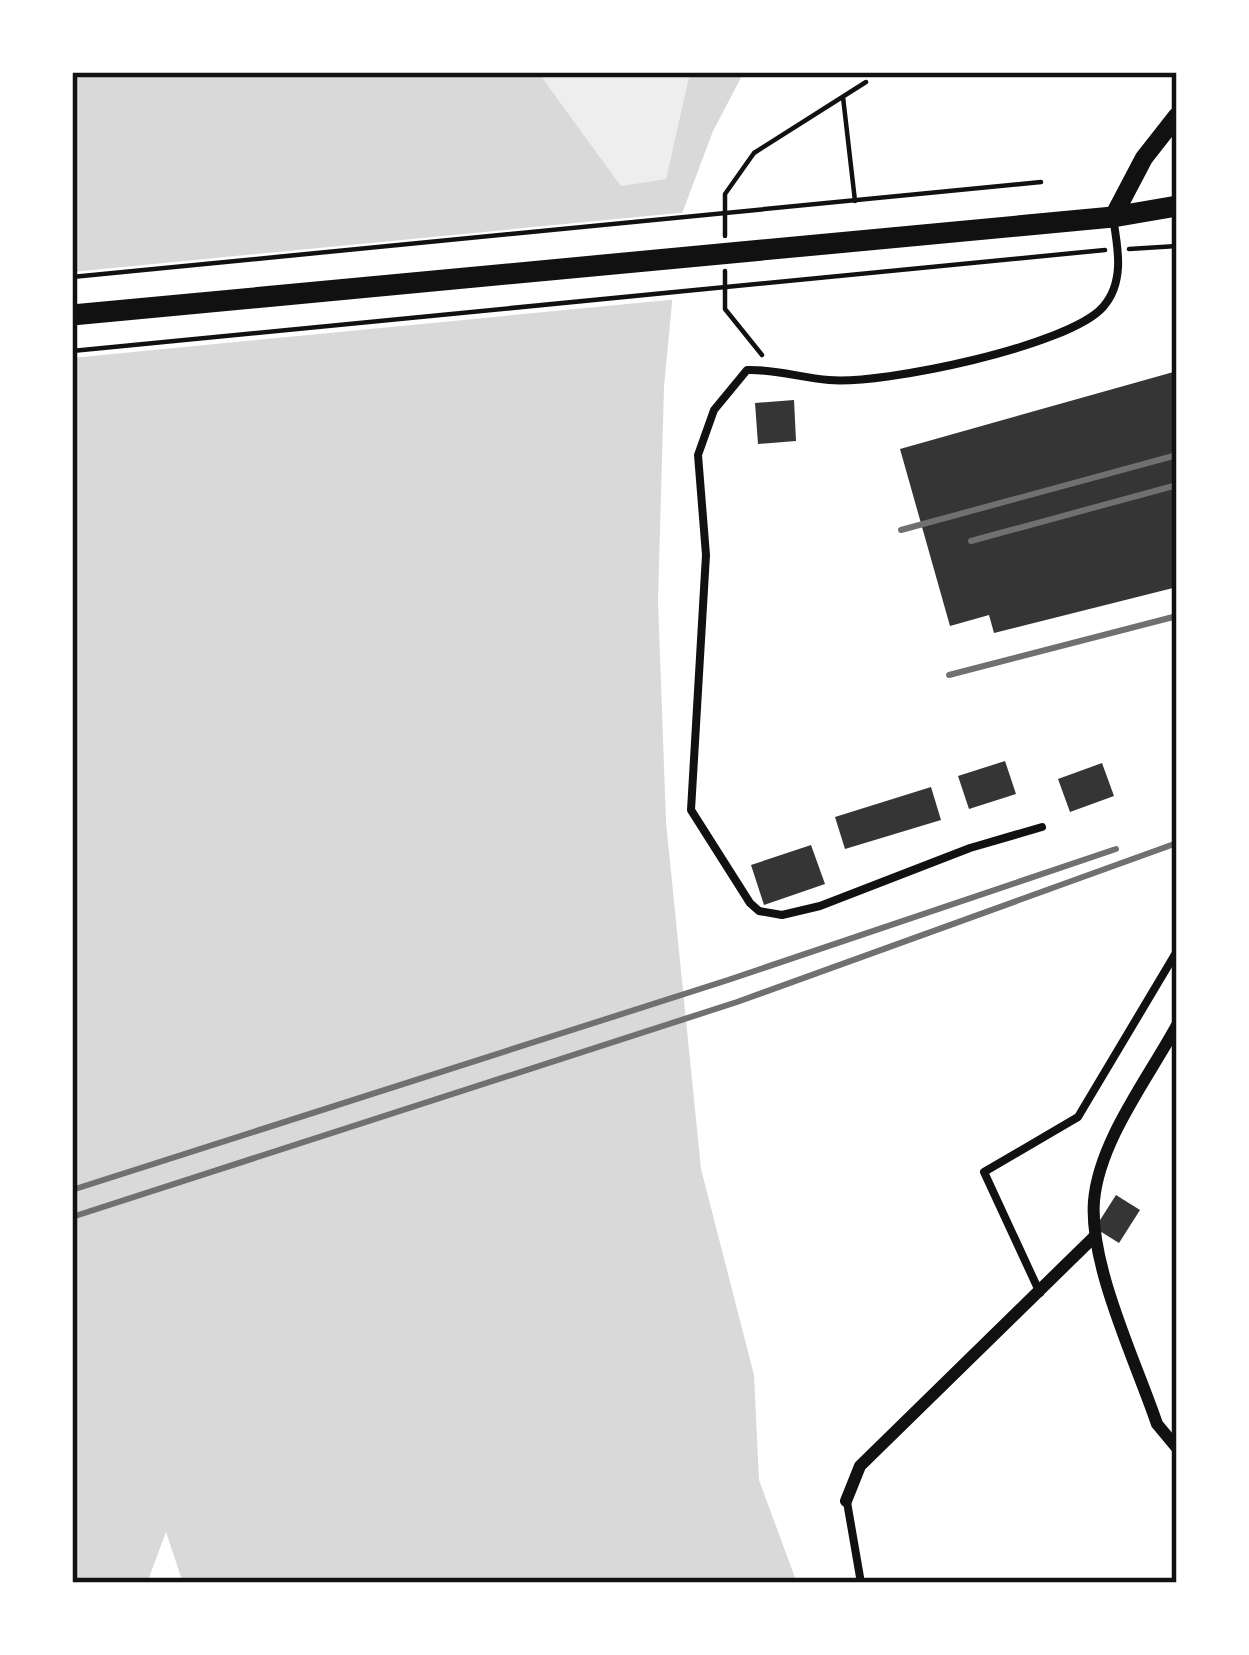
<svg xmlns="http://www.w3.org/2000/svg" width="1249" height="1655" font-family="'Source Serif 4',serif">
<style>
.green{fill:#eee}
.water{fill:#d9d9d9}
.pier{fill:#fff}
.building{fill:#353535}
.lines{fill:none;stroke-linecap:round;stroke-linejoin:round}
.path{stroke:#111;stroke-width:4.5}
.service{stroke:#111;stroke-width:8}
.minor{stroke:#111;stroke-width:12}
.secondary{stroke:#111;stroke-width:18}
.primary{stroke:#111;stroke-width:21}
.rail{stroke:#707070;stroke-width:6}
.neatline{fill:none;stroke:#111;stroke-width:4.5}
</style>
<rect width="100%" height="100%" fill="#fff"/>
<path class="green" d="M 538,72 L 690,72 L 666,179 L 621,186 Z"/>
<path class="water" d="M 72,72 L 538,72 L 621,186 L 666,179 L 690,72 L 744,72 L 713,131 L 680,219 L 664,387 L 658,600 L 666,822 L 701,1169 L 754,1375 L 759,1480 L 797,1583 L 183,1583 L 166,1532 L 147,1583 L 72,1583 Z"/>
<path class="pier" d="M 689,212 L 679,299 L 72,358 L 72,272 Z"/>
<g class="building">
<path d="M 1177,371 L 1177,587 L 994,633 L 989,615 L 950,626 L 900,449 Z"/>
<path d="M 794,400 L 796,441 L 758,444 L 755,403 Z"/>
<path d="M 1005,761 L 1016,794 L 969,809 L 958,776 Z"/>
<path d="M 1102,763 L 1114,796 L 1070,812 L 1058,779 Z"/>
<path d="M 931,787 L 941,820 L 845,849 L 835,817 Z"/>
<path d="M 811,845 L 825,884 L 764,905 L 751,865 Z"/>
<path d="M 1116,1195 L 1140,1210 L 1119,1243 L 1095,1228 Z"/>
</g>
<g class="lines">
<g class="path">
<path d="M 843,97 L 855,201"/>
<path d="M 725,236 L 725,194 L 754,153 L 866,82"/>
<path d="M 1129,249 L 1177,246"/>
<path d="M 725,271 L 725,309 L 762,355"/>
<path d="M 72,277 L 1041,182"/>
<path d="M 72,351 L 1105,250"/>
</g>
<g class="service">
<path d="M 1042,827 L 970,848 L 820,906 L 782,915 L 759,911 L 750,903 L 691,810 L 706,555 L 698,455 L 714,410 L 747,370 C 776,369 801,378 829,380 C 882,385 1069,346 1103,307 C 1125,282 1118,248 1113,218"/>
<path d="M 1040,1293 L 984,1172 L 1078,1117 L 1177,951"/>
<path d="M 847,1502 L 861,1583"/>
</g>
<g class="minor">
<path d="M 1177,1025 C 1149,1077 1099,1141 1094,1201 C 1089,1265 1136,1362 1157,1424 L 1177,1448"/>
<path d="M 846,1501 L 860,1466 L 1094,1237"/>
</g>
<path class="secondary" d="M 1113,217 L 1144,158 L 1177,116"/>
<path class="primary" d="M 72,315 L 1113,217 L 1177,206"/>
<g class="rail">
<path d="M 901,530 L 1177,455"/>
<path d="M 971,541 L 1177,485"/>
<path d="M 949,675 L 1177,616"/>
<path d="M 72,1190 L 728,980 L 1116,849"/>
<path d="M 72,1217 L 737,1002 L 1177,843"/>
</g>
</g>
<rect width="1249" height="1655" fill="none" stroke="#ffffff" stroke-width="150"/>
<rect x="75" y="75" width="1099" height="1505" class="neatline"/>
</svg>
